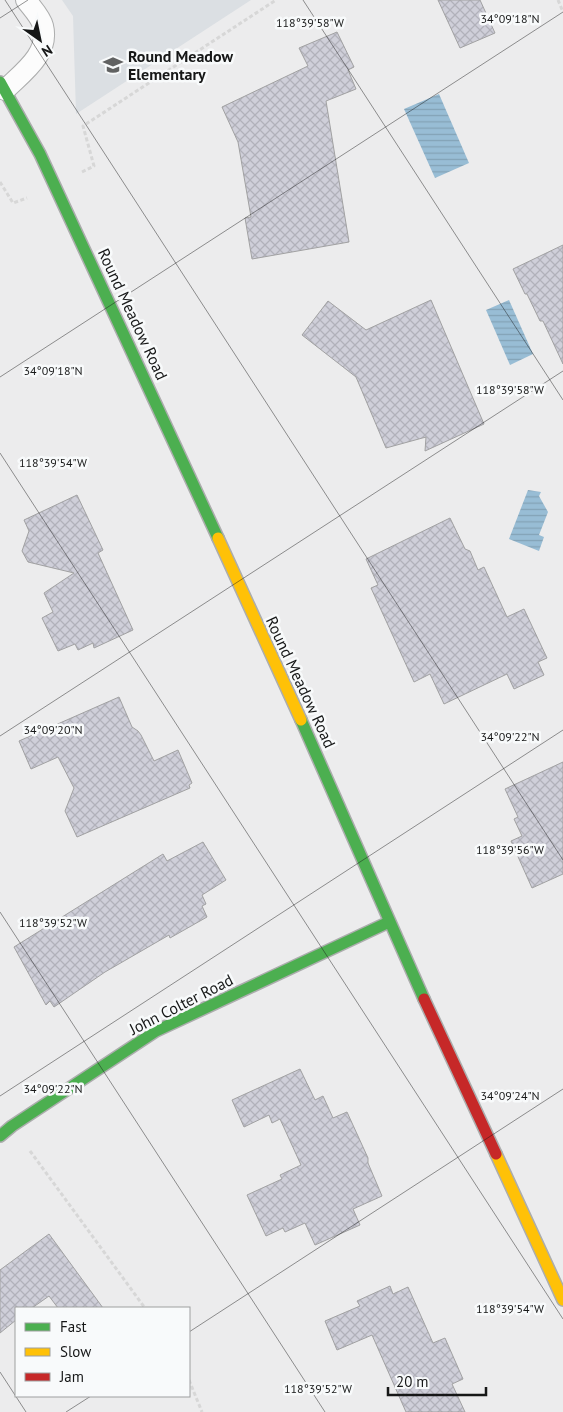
<svg xmlns="http://www.w3.org/2000/svg" width="563" height="1412" font-family="'PT Sans',sans-serif">
<style>
.built{fill:#dbdfe3}
.water{fill:url(#water-rules)}
.building{fill:url(#building-cross-hatch);stroke:#a1a1a2}
.lines{fill:none;stroke-linecap:round;stroke-linejoin:round}
.lane-casing{stroke:#acadad;stroke-width:22}
.fast-casing{stroke:#acadad;stroke-width:14}
.slow-casing{stroke:#acadad;stroke-width:14}
.jam-casing{stroke:#acadad;stroke-width:14}
.path{stroke:#d7d7d7;stroke-width:3;stroke-dasharray:4 2.5;stroke-linecap:butt}
.lane{stroke:#fcfcfc;stroke-width:20}
.fast{stroke:#4caf50;stroke-width:11}
.slow{stroke:#ffc107;stroke-width:11}
.jam{stroke:#c62828;stroke-width:11}
.ticks{fill:none;stroke:#161717;stroke-width:1;stroke-opacity:0.45}
.labels{text-anchor:middle;dominant-baseline:central;stroke-width:5;stroke-linejoin:round;paint-order:stroke}
.poi-label{font-size:16px;font-weight:bold;fill:#161717;stroke:#f8fafb;text-anchor:start}
.street-label{font-size:16px;fill:#161717;stroke:#f8fafb}
.ticks-label{font-size:12px;text-anchor:middle;fill:#161717;stroke:#f8fafb;stroke-width:5;stroke-linejoin:round;paint-order:stroke}
</style>
<defs>
<pattern id="water-rules" width="6" height="5" patternUnits="userSpaceOnUse" patternTransform="scale(1.25)"><rect width="6" height="5" fill="#98bdd5"/><path d="M0 2.5h6" fill="none" stroke="#82a2b6"/></pattern>
<pattern id="building-cross-hatch" width="8" height="8" patternUnits="userSpaceOnUse" patternTransform="scale(1.25)"><rect width="8" height="8" fill="#cfcfd9"/><path d="M0 0l8 8M0 8l8-8" fill="none" stroke="#b1b1ba"/></pattern>
</defs>
<rect width="100%" height="100%" fill="#ececed"/>
<path class="built" d="M 62,0 L 251,0 L 76,114 L 73,16 Z"/>
<g class="water">
<path d="M 439,94 L 469,163 L 435,178 L 404,109 Z"/>
<path d="M 509,300 L 533,354 L 510,365 L 486,310 Z"/>
<path d="M 528,490 L 541,492 L 539,496 L 548,512 L 539,535 L 544,537 L 539,551 L 509,539 Z"/>
</g>
<g class="building">
<path d="M 438,0 L 480,0 L 495,33 L 460,48 Z"/>
<path d="M 337,32 L 354,67 L 348,70 L 356,89 L 326,101 L 349,242 L 252,259 L 245,218 L 251,217 L 238,142 L 222,107 L 308,66 L 299,48 Z"/>
<path d="M 563,245 L 563,364 L 543,321 L 540,321 L 527,294 L 525,294 L 513,269 Z"/>
<path d="M 431,300 L 484,424 L 425,451 L 426,437 L 386,448 L 356,377 L 302,335 L 328,301 L 366,330 Z"/>
<path d="M 77,495 L 103,550 L 98,553 L 133,630 L 94,648 L 93,643 L 78,650 L 75,644 L 58,651 L 42,618 L 53,612 L 44,593 L 74,573 L 28,562 L 22,551 L 29,531 L 24,520 Z"/>
<path d="M 450,518 L 465,549 L 470,551 L 478,570 L 484,567 L 507,617 L 524,609 L 547,658 L 538,662 L 544,675 L 514,689 L 507,674 L 444,704 L 430,674 L 414,682 L 371,588 L 378,585 L 366,559 Z"/>
<path d="M 119,697 L 132,727 L 138,731 L 141,735 L 154,761 L 178,750 L 192,783 L 189,785 L 190,788 L 77,837 L 65,811 L 74,788 L 58,757 L 31,769 L 19,741 Z"/>
<path d="M 563,762 L 563,874 L 532,888 L 511,841 L 522,836 L 514,819 L 518,817 L 505,789 Z"/>
<path d="M 203,842 L 226,880 L 202,895 L 206,904 L 202,906 L 207,917 L 170,938 L 169,935 L 105,972 L 54,1007 L 50,1001 L 46,1005 L 14,947 L 163,854 L 167,861 Z"/>
<path d="M 300,1069 L 315,1100 L 323,1096 L 333,1118 L 347,1112 L 368,1158 L 368,1163 L 382,1196 L 353,1209 L 360,1225 L 315,1245 L 305,1223 L 285,1232 L 283,1228 L 266,1236 L 247,1195 L 282,1179 L 280,1175 L 301,1165 L 280,1119 L 272,1123 L 269,1115 L 244,1127 L 232,1100 Z"/>
<path d="M 49,1234 L 103,1308 L 58,1308 L 49,1296 L 32,1308 L 16,1308 L 16,1320 L 0,1333 L 0,1270 Z"/>
<path d="M 390,1286 L 393,1294 L 408,1287 L 433,1343 L 445,1338 L 463,1379 L 452,1384 L 465,1412 L 406,1412 L 372,1335 L 337,1350 L 325,1321 L 360,1306 L 357,1301 Z"/>
</g>
<g class="lines">
<defs>
<path id="lane" d="M 5,90 C 22,73 50,54 43,26 C 41,17 31,7 26,0"/>
<g id="fast">
<path d="M 0,82 L 40,154 L 218,538"/>
<path d="M 301,720 L 424,999"/>
<path d="M 0,1136 L 12,1126 L 156,1031 L 389,922"/>
</g>
<g id="slow">
<path d="M 218,538 L 301,720"/>
<path d="M 496,1154 L 563,1300"/>
</g>
<path id="jam" d="M 424,999 L 496,1154"/>
</defs>
<use href="#lane" class="lane-casing"/>
<use href="#fast" class="fast-casing"/>
<use href="#slow" class="slow-casing"/>
<use href="#jam" class="jam-casing"/>
<g class="path">
<path d="M 558,0 L 563,12"/>
<path d="M 82,172 L 94,166 L 83,126 L 276,0"/>
<path d="M 0,182 L 13,203 L 27,198"/>
<path d="M 30,1151 L 145,1308"/>
<path d="M 189,1380 L 202,1412"/>
</g>
<use href="#lane" class="lane"/>
<use href="#fast" class="fast"/>
<use href="#slow" class="slow"/>
<use href="#jam" class="jam"/>
</g>
<path class="ticks" d="M 5,0 L 563,860M 303,0 L 563,400M 0,18 L 28,0M 0,377 L 563,12M 0,453 L 563,1319M 0,736 L 563,371M 0,912 L 325,1412M 0,1096 L 563,730M 189,1332 L 563,1089M 0,1372 L 26,1412M 66,1412 L 91,1396"/>
<defs>
<symbol id="school-bare" viewBox="-9 -9 18 18"><path d="M0-5L7-2L0 1L-7-2ZM-4 1L0 2.5L4 1V4Q0 6-4 4Z" fill="#616262" stroke="#f8fafb" stroke-width="2.5" paint-order="stroke"/></symbol>
</defs>
<g fill-rule="evenodd">
<use href="#school-bare" x="99" y="51" width="28" height="28"/>
</g>
<g class="labels">
<g class="poi-label">
<text x="128" y="56">Round Meadow<tspan x="128" dy="18">Elementary</tspan></text>
</g>
<g class="street-label">
<text transform="translate(133 314) rotate(65)">Round Meadow Road</text>
<text transform="translate(301 682) rotate(65)">Round Meadow Road</text>
<text transform="translate(181 1004) rotate(-27)">John Colter Road</text>
</g>
</g>
<g class="ticks-label">
<text x="510" y="23">34°09'18"N</text>
<text x="310" y="27">118°39'58"W</text>
<text x="53" y="375">34°09'18"N</text>
<text x="510" y="394">118°39'58"W</text>
<text x="53" y="467">118°39'54"W</text>
<text x="53" y="734">34°09'20"N</text>
<text x="510" y="741">34°09'22"N</text>
<text x="510" y="854">118°39'56"W</text>
<text x="53" y="927">118°39'52"W</text>
<text x="53" y="1093">34°09'22"N</text>
<text x="510" y="1100">34°09'24"N</text>
<text x="510" y="1313">118°39'54"W</text>
<text x="318" y="1393">118°39'52"W</text>
</g>
<rect x="15" y="1307" width="175" height="90" fill="#f8fafb" stroke="#9e9fa0"/>
<rect x="25" y="1323" width="25" height="8" fill="#4caf50" stroke="#9e9fa0"/>
<text x="60" y="1332" font-size="15" fill="#161717">Fast</text>
<rect x="25" y="1348" width="25" height="8" fill="#ffc107" stroke="#9e9fa0"/>
<text x="60" y="1357" font-size="15" fill="#161717">Slow</text>
<rect x="25" y="1373" width="25" height="8" fill="#c62828" stroke="#9e9fa0"/>
<text x="60" y="1382" font-size="15" fill="#161717">Jam</text>
<g transform="translate(40 40) rotate(147)" stroke="#f8fafb" stroke-width="4" paint-order="stroke">
<path d="M0-4L9 19L0 12L-9 19Z" fill="#161717"/>
<text y="-8" font-size="14" font-weight="bold" text-anchor="middle" fill="#161717">N</text>
</g>
<path d="M388 1387v8h98v-8" fill="none" stroke="#161717" stroke-width="2.5"/>
<text x="396" y="1387" font-size="15" fill="#161717" stroke="#f8fafb" stroke-width="4" paint-order="stroke">20 m</text>
</svg>
